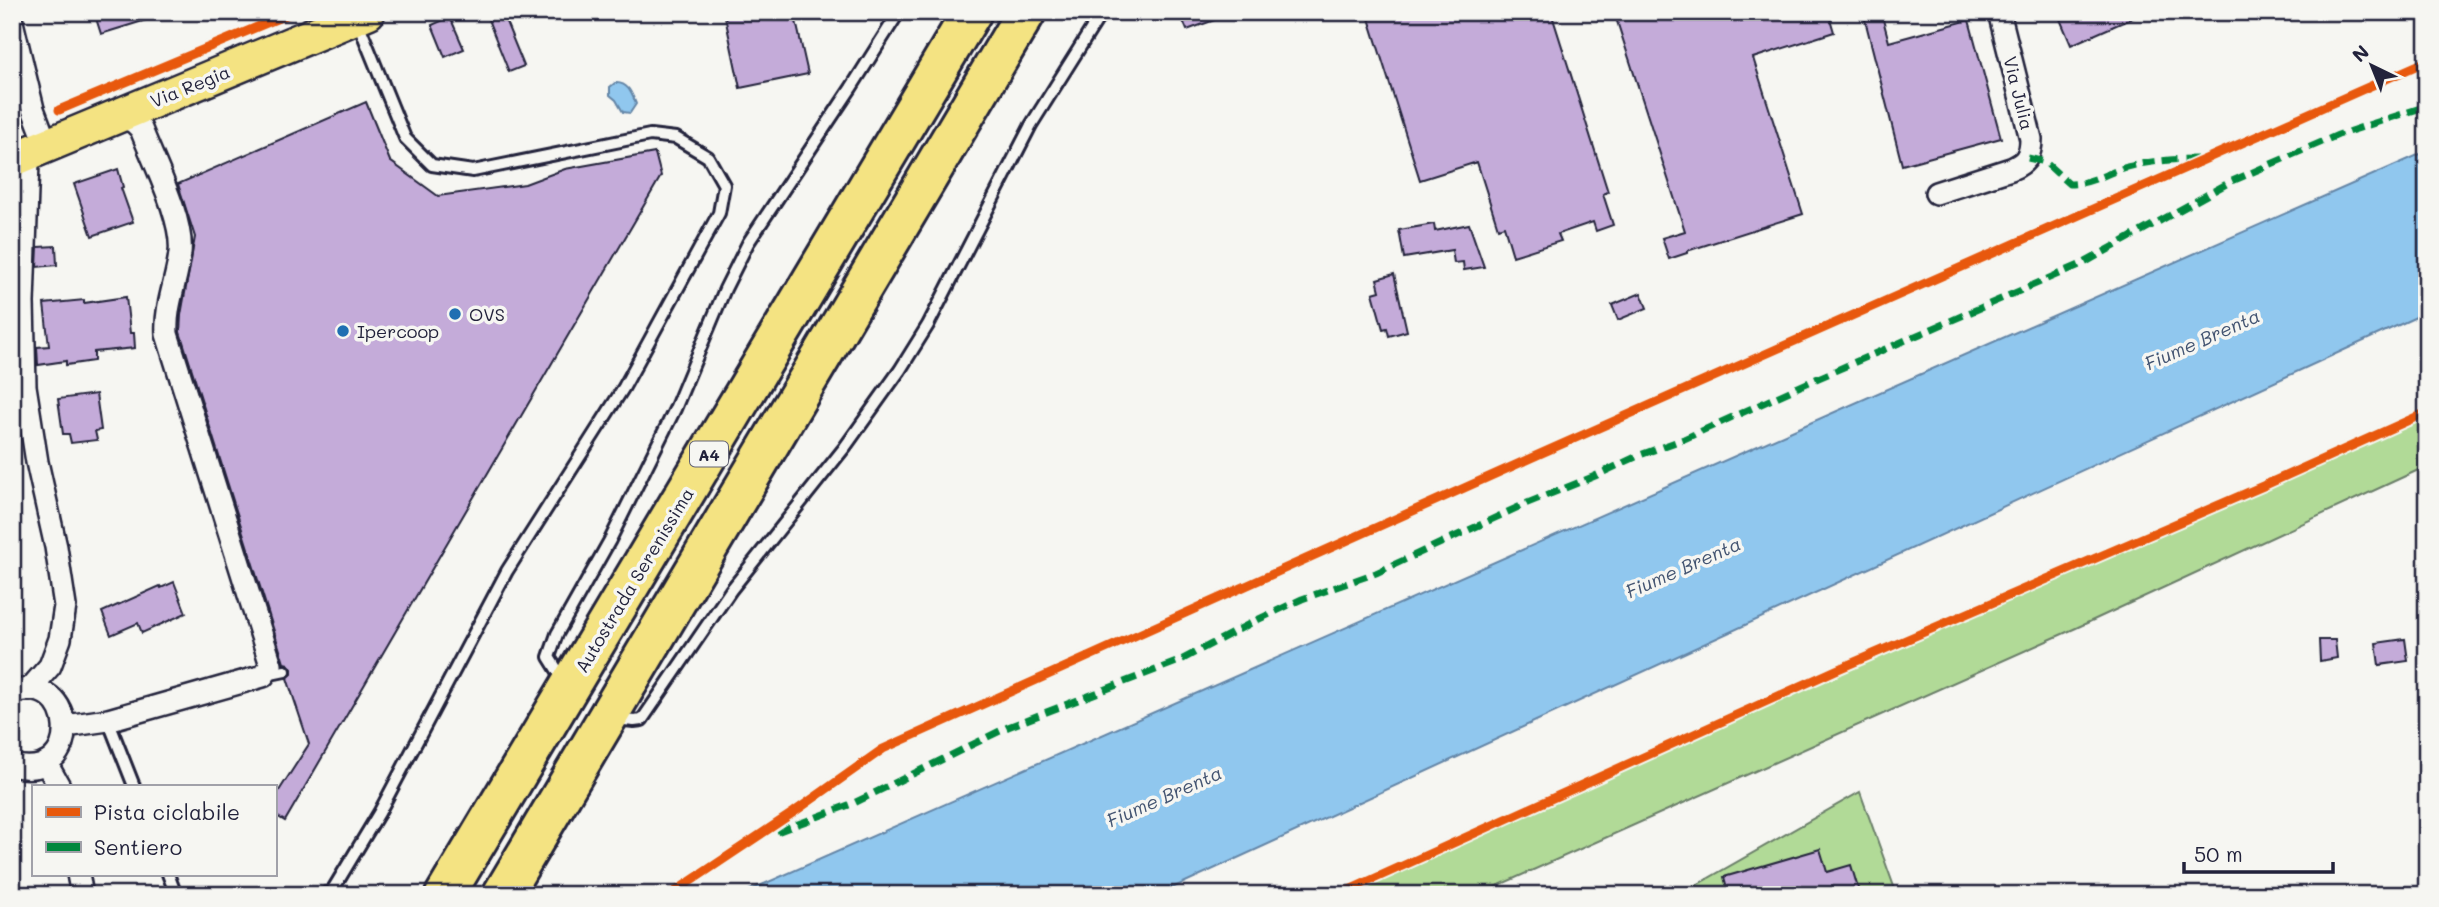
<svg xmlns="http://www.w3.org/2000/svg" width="2439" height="907" font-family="Mali,sans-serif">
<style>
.green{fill:#b1da97;stroke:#6a7e69;stroke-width:2}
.water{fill:#90c7ee;stroke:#6485a6;stroke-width:2}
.building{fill:#c4abd9;stroke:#22223b;stroke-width:2}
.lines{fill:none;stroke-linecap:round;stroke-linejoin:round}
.lane-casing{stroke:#22223b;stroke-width:16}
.street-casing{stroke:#22223b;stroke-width:26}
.primary-casing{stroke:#22223b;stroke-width:38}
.highway-casing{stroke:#22223b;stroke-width:44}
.lane{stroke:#f6f6f2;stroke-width:10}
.street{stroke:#f6f6f2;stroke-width:21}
.primary{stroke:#f4e382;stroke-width:33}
.highway{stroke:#f4e382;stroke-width:38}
.quiet{stroke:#00873e;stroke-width:7;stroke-dasharray:14 7;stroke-linecap:butt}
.cycleway-casing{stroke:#f6f6f2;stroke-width:13}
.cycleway{stroke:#e8590c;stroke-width:9}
.poi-dot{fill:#1f6fb2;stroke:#f6f6f2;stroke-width:2.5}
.labels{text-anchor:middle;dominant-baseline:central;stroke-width:7;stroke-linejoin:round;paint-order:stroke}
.shield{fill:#f6f6f2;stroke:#626272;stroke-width:2}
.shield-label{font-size:16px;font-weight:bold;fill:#22223b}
.street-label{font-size:18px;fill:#22223b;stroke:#f6f6f2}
.poi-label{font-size:18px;fill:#22223b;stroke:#f6f6f2;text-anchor:start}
.water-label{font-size:19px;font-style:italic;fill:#435471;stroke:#f6f6f2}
</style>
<rect width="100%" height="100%" fill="#f6f6f2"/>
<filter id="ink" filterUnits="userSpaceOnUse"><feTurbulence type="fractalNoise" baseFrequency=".0143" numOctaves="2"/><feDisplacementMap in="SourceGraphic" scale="14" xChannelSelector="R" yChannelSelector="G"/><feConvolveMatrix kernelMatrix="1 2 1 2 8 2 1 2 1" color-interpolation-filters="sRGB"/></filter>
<g filter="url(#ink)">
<g class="green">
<path d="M 2427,412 L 2427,466 L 2076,628 L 1477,895 L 1338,895 L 1836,670 L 2263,486 Z"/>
<path d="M 1860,792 L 1897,895 L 1679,895 Z"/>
</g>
<g class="water">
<path d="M 615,83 C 628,82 632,94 636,104 L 630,113 L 623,112 L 616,100 L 610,95 L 610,87 Z"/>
<path d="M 2427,151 L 2427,312 L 1157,895 L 739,895 Z"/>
</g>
<g class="building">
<path d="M 94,12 L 158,12 L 159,16 L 101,34 Z"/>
<path d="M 485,12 L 502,12 L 524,66 L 509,72 Z"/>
<path d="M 724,12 L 794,12 L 808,74 L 740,88 Z"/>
<path d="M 1191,12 L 1231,12 L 1231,14 L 1187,30 L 1181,16 Z"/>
<path d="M 1367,12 L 1551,12 L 1608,192 L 1603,194 L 1613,225 L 1596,231 L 1593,222 L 1558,234 L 1561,241 L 1513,256 L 1504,226 L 1498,228 L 1477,162 L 1420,180 Z"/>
<path d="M 1614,12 L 1738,12 L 1741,22 L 1772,12 L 1828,12 L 1834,32 L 1753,58 L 1803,214 L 1687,251 L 1687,253 L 1669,259 L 1662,238 L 1685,231 Z"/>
<path d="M 1863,12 L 1881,12 L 1889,42 L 1969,20 L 2001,138 L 1902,165 Z"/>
<path d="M 2057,12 L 2146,12 L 2071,45 Z"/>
<path d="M 450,17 L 464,49 L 445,57 L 432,25 Z"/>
<path d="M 366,102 L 390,161 L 438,196 L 525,184 L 565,169 L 655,153 L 661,176 L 285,821 L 275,815 L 275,797 L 309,744 L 287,678 L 292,674 L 292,669 L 288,664 L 284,663 L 180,332 L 181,315 L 195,237 L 178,184 Z"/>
<path d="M 118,169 L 123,187 L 121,188 L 133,222 L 92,236 L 74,184 Z"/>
<path d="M 1434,224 L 1435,231 L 1469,224 L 1484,267 L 1464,270 L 1463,262 L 1454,263 L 1452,250 L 1404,258 L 1399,230 Z"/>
<path d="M 56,246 L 57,265 L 37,267 L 38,247 Z"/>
<path d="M 1394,274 L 1407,331 L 1389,336 L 1387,328 L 1383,329 L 1373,293 L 1380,291 L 1377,279 Z"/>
<path d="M 1641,293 L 1647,308 L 1618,320 L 1612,305 Z"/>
<path d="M 126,297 L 130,333 L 134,333 L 135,348 L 94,352 L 94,361 L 66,365 L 66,361 L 38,365 L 37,347 L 49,346 L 44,304 L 84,300 L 84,303 Z"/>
<path d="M 96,394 L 101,430 L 95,431 L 97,440 L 71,443 L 69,434 L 63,434 L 58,399 Z"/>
<path d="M 174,582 L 186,613 L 142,633 L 138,623 L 111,635 L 102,612 L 160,586 L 161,588 Z"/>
<path d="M 2405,639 L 2408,661 L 2379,665 L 2376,643 Z"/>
<path d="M 2319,640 L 2335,640 L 2337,658 L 2320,661 Z"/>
<path d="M 1820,849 L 1827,872 L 1851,865 L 1860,895 L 1729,895 L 1724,877 Z"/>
</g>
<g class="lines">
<defs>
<g id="lane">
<path d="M 266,675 L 285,671"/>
<path d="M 564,681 L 549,657 L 557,634 L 610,540 L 675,409 L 725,289 L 748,243 L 851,88 L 899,12"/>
<path d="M 615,719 L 634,721 L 642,720 L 731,590 L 845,447 L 900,370 L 928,325 L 1031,125 L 1102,12"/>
<path d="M 108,720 L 134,786"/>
<path d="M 168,874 L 176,895"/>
<path d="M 322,895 L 332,891 L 379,813 L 507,571 L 624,387 L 719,213 L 724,185 L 708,157 L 676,138 L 650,135 L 473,171 L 432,165 L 405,138 L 357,20"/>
</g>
<g id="street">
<path d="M 12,22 L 33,109 L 41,130"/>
<path d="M 26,154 L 28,162 L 23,303 L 25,386 L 37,462 L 56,547 L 65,606 L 60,639 L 50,666 L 29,690"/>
<path d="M 1936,193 L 2011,169 C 2026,163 2031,155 2031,139 L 1999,12"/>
<path d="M 12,693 C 77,668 86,785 12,765"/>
<path d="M 66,726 L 108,720 L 263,676 L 271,665 L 167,334 C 165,305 177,281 180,253 C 184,220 153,161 141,129 L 134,122 L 118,116"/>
<path d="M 46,763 L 59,786"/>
<path d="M 78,874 L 82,895"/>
</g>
<path id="primary" d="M 12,160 L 368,12"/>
<g id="highway">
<path d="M 445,895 L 972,12"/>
<path d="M 502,895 L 1026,12"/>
</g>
</defs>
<use href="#lane" class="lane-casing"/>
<use href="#street" class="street-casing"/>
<use href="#primary" class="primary-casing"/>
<use href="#highway" class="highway-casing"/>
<use href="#lane" class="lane"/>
<use href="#street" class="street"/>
<use href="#primary" class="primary"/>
<use href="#highway" class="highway"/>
<g class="quiet">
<path d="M 12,130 L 17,128"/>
<path d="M 2028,158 L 2045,162 L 2069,184 C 2091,184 2106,173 2127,167 C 2150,161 2173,159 2197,159"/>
<path d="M 777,832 L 854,803 L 1008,727 L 1179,661 L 1257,620 L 1302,599 L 1376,573 L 1525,504 L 1595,476 L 1640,455 L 1684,439 L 1816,379 L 2084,263 L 2230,182 L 2338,135 L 2427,106"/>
</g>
<defs>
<g id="cycleway">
<path d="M 59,110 L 293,12"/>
<path d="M 670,895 L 794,812 L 883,749 L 1542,453 L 2427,61"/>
<path d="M 1338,895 L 1836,670 L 2263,486 L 2427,412"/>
</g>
</defs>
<use href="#cycleway" class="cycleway-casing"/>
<use href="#cycleway" class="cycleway"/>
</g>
</g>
<g class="poi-dot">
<circle cx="455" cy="314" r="7"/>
<circle cx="343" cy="331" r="7"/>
</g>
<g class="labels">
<rect class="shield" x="690" y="441.5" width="38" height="25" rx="5"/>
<g class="shield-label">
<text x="709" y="454">A4</text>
</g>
<g class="street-label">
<text transform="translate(190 86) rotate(-22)">Via Regia</text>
<text transform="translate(2019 93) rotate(76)">Via Julia</text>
<text transform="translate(634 580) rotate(-59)">Autostrada Serenissima</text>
</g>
<g class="poi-label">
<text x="469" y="314">OVS</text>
<text x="357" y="331">Ipercoop</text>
</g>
<g class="water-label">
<text transform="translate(2202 339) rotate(-24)">Fiume Brenta</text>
<text transform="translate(1683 567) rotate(-24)">Fiume Brenta</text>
<text transform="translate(1164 796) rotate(-24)">Fiume Brenta</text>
</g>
</g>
<rect width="2439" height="907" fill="none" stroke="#f6f6f2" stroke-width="42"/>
<rect x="21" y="21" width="2397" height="865" fill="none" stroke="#22223b" stroke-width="2.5" filter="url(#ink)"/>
<rect x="32" y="785" width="245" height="91" fill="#f6f6f2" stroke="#a1a1a9" stroke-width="2"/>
<rect x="46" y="807" width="35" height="10" fill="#e8590c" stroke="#a1a1a9" stroke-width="2"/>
<text x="94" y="820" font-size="21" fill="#22223b">Pista ciclabile</text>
<rect x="46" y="842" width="35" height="10" fill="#00873e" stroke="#a1a1a9" stroke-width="2"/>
<text x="94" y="855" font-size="21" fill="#22223b">Sentiero</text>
<g transform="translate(2372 66) rotate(317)" stroke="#f6f6f2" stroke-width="5" paint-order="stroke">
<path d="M0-5L12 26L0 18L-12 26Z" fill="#22223b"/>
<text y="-10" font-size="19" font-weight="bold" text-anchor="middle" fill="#22223b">N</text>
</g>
<path d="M2184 862v10h149v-10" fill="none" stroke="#22223b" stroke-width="3.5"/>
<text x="2194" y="862" font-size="21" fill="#22223b" stroke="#f6f6f2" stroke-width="5" paint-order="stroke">50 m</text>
</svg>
